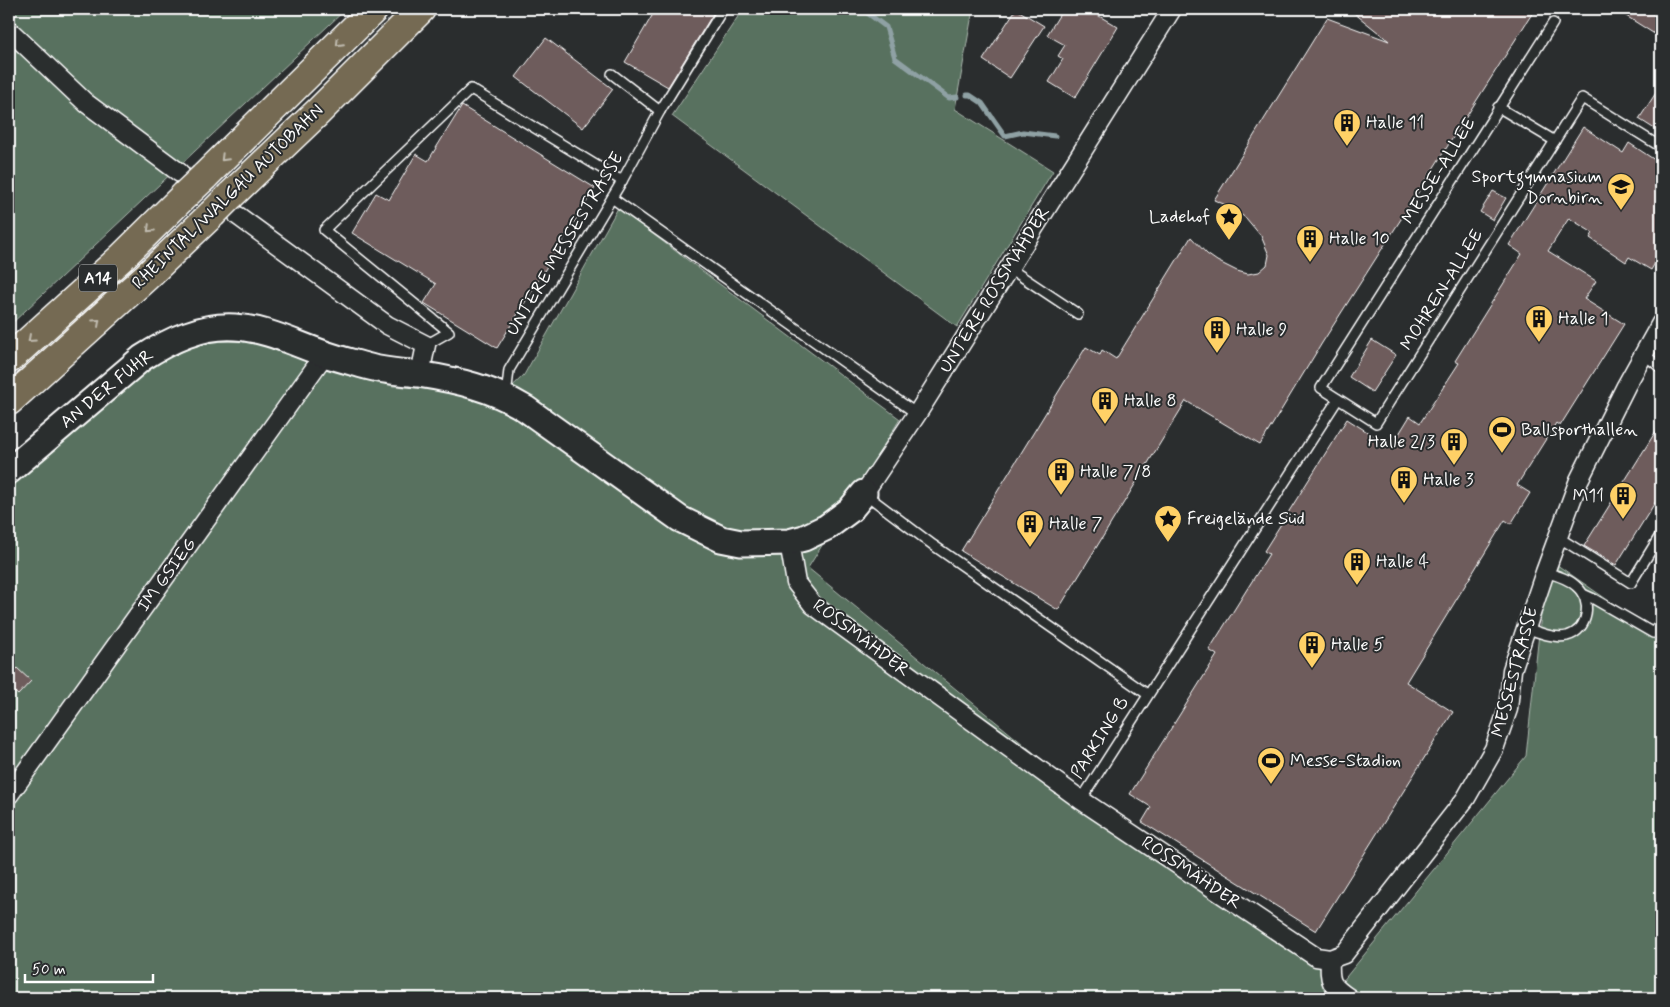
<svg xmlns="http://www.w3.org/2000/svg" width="1670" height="1007" font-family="Mynerve,sans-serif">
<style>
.green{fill:#58715f;stroke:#acb8af}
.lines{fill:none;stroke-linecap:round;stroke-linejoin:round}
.stream{stroke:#8fa1a4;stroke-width:5}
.building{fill:#6e5b5b;stroke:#fff}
.service-casing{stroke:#fff;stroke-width:12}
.minor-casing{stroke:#fff;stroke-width:21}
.secondary-casing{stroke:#fff;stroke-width:29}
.motorway-casing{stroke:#fff;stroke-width:31}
.service{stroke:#2a2d2e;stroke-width:9}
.minor{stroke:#2a2d2e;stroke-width:18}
.secondary{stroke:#2a2d2e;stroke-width:25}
.motorway{stroke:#756b52;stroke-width:28}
.motorway-bridge-casing{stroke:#fff;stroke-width:31;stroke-linecap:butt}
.motorway-bridge{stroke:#756b52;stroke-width:28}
.oneway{stroke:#c1bcb1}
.labels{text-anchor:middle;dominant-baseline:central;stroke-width:4;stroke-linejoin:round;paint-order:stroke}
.shield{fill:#2a2d2e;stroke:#bfc0c0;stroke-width:1}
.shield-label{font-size:16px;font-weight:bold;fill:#fff}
.poi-label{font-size:18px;fill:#fff;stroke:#2a2d2e;text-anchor:start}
.street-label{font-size:18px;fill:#fff;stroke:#2a2d2e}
</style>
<rect width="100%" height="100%" fill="#2a2d2e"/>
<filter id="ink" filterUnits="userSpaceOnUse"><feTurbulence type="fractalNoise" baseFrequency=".02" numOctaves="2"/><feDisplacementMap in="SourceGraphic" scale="10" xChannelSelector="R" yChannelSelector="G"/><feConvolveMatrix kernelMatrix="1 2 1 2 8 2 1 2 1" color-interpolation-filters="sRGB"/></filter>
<g filter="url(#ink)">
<g class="green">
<path d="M 9,9 L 346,9 L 9,326 Z"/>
<path d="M 743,9 L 973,9 L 955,109 L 1053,171 L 957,327 L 672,116 Z"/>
<path d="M 618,208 L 900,419 L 808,568 L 1073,785 L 1342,982 L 1526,756 L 1547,558 L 1651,630 L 1661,619 L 1661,998 L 9,998 L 9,487 L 156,363 L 208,341 L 259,342 L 339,372 L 393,386 L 446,390 L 494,404 L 524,375 Z"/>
</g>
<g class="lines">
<g class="stream">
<path d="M 862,9 L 886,27 L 895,58 L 949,98 L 957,97"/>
<path d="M 967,95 L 970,95 L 982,103 L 1005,136 L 1023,132 L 1055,136"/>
</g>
</g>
<g class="building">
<path d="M 656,9 L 716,9 L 668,87 L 625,62 Z"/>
<path d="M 1016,9 L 1044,26 L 1010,78 L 983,60 Z"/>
<path d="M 1063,9 L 1087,9 L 1118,27 L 1075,98 L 1049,82 L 1063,59 L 1058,56 L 1065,45 L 1047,35 Z"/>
<path d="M 1349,9 L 1535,9 L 1322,343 L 1260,445 L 1186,401 L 1058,610 L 961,551 L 1086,347 L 1100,355 L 1102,350 L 1116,359 L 1191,237 L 1207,254 L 1217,261 L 1237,271 L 1248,274 L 1259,272 L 1267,265 L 1269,255 L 1261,236 L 1246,218 L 1226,205 L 1214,200 L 1327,18 L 1389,41 Z"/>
<path d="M 1615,9 L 1661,9 L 1661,38 Z"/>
<path d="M 546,38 L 613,89 L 583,128 L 516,77 Z"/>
<path d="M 1661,85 L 1661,133 L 1639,119 Z"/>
<path d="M 462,106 L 595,188 L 497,348 L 424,303 L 436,284 L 352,233 L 376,193 L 389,200 L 416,154 L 428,161 Z"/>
<path d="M 1583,127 L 1623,153 L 1629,143 L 1661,164 L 1661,253 L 1651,270 L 1629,257 L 1626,262 L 1590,238 L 1593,233 L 1569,218 L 1548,251 L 1596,281 L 1584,299 L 1624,324 L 1560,426 L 1556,423 L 1517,485 L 1530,493 L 1511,524 L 1505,520 L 1406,682 L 1453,712 L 1316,931 L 1142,822 L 1151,807 L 1130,794 L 1217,655 L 1209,650 L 1269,554 L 1264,551 L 1347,419 L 1391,447 L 1410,416 L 1420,423 L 1459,363 L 1455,361 L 1522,254 L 1509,245 Z"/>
<path d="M 1493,191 L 1506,198 L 1493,220 L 1480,212 Z"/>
<path d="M 1372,340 L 1396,355 L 1372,392 L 1349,377 Z"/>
<path d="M 1661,423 L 1661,493 L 1616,565 L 1584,546 Z"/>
<path d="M 17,668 L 31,681 L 18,695 L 9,687 L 9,677 Z"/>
</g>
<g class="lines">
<defs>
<g id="service">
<path d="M 1553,23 L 1321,388 L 1376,423 L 1582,98 L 1661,147"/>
<path d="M 612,74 L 660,111"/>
<path d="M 1498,107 L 1555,141"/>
<path d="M 612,198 L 917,414"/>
<path d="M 1009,268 L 1078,314"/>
<path d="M 426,345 L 449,332 L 324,230 L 471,89 L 622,181"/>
<path d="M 1644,354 L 1661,368"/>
<path d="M 506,396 L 509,370 L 622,181 L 660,111 L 723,9"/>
<path d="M 864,493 L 933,545 L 1147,694"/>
<path d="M 1558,537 L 1631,583 L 1661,534"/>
<path d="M 1583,594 L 1594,599 L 1653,633 L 1661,622"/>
<path d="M 1526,628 C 1538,632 1554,639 1567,636 C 1589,630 1593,600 1576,586 C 1568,578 1555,575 1545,572"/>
<path d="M 1081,800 L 1338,399"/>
</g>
<g id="minor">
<path d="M 9,30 L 86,103 L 180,173"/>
<path d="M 238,216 L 387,325 L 426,345 L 420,374"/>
<path d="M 864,493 L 917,414 L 1172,9"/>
<path d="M 789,542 L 796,583 L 813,605 L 1081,800 L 1316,957 L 1330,959 L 1344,954 L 1466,798 L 1494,749 L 1508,709 L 1512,670 L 1545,572 L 1579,480 L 1626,386 L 1661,323"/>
<path d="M 9,795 L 325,354"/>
<path d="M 1330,959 C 1329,982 1330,985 1349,998"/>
</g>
<path id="secondary" d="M 9,471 L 142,358 C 170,340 201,325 235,327 C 268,329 295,344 325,354 C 339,359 352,362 366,366 C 382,371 401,372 418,374 C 457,380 492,388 526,409 L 680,519 L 721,539 L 741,543 L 789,542 L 804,538 L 827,527 L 850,510 L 864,493"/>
<g id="motorway">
<path d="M 204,177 L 374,9"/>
<path d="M 230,196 L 318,112 L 421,9"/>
<path d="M 9,359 L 121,258 L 185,195"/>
<path d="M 9,401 L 146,277 L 212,214"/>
</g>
</defs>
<use href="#service" class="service-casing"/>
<use href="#minor" class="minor-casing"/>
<use href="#secondary" class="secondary-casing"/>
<use href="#motorway" class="motorway-casing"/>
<use href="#service" class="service"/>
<use href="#minor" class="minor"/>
<use href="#secondary" class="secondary"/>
<use href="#motorway" class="motorway"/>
<defs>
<g id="motorway-bridge">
<path d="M 185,195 L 204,177"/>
<path d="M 212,214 L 230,196"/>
</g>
</defs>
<use href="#motorway-bridge" class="motorway-bridge-casing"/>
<use href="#motorway-bridge" class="motorway-bridge"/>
</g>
<defs><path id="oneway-chevron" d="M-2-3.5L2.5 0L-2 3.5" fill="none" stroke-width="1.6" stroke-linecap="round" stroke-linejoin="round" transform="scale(1.25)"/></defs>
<g class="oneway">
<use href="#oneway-chevron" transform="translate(339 43) rotate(135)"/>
<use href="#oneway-chevron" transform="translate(224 158) rotate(135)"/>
<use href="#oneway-chevron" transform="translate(150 229) rotate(136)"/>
<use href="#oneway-chevron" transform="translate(97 322) rotate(-42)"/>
<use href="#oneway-chevron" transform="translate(31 339) rotate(138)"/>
</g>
</g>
<defs>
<symbol id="building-pin" viewBox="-11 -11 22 30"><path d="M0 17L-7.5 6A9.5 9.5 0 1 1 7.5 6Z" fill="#ffd166" stroke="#2a2d2e"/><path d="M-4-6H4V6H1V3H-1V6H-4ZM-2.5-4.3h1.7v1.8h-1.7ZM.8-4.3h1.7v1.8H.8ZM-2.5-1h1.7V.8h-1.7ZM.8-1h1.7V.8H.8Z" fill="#111"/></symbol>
<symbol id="school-pin" viewBox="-11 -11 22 30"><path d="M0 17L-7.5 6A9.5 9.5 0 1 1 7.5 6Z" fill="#ffd166" stroke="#2a2d2e"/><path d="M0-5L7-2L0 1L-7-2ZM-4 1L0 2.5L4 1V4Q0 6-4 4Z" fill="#111"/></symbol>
<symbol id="sight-pin" viewBox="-11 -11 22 30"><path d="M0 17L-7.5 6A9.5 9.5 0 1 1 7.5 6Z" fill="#ffd166" stroke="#2a2d2e"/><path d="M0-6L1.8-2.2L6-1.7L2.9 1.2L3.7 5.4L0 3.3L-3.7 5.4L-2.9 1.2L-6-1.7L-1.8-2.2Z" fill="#111"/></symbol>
<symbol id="stadium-pin" viewBox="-11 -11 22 30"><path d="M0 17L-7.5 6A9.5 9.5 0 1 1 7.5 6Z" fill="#ffd166" stroke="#2a2d2e"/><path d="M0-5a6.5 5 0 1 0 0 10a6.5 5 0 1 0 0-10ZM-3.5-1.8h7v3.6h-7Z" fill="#111"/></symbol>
</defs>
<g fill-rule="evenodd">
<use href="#building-pin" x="1331" y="107" width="32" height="43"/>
<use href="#school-pin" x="1605" y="171" width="32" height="43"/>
<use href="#sight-pin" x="1213" y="201" width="32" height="43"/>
<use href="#building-pin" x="1294" y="223" width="32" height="43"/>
<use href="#building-pin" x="1523" y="303" width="32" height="43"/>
<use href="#building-pin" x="1201" y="314" width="32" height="43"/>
<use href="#building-pin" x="1089" y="385" width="32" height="43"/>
<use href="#stadium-pin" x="1486" y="414" width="32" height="43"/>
<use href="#building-pin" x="1438" y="426" width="32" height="43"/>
<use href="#building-pin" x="1045" y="456" width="32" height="43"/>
<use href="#building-pin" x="1388" y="464" width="32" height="43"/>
<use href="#building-pin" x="1607" y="480" width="32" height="43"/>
<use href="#sight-pin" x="1152" y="503" width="32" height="43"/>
<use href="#building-pin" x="1014" y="508" width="32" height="43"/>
<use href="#building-pin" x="1341" y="546" width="32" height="43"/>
<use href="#building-pin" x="1296" y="629" width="32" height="43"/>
<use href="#stadium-pin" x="1255" y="745" width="32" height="43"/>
</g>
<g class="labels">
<rect class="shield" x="79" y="264.5" width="38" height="27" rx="4"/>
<g class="shield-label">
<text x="98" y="278">A14</text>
</g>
<g class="poi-label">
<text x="1366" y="123">Halle 11</text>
<text x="1602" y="177" text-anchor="end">Sportgymnasium<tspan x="1602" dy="21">Dornbirn</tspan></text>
<text x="1210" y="217" text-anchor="end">Ladehof</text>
<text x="1329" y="239">Halle 10</text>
<text x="1558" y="319">Halle 1</text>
<text x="1236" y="330">Halle 9</text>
<text x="1124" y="401">Halle 8</text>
<text x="1521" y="430">Ballsporthallen</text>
<text x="1435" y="442" text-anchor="end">Halle 2/3</text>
<text x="1080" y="472">Halle 7/8</text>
<text x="1423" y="480">Halle 3</text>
<text x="1604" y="496" text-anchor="end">M11</text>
<text x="1187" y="519">Freigelände Süd</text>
<text x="1049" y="524">Halle 7</text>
<text x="1376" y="562">Halle 4</text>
<text x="1331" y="645">Halle 5</text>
<text x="1290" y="761">Messe-Stadion</text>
</g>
<g class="street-label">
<text transform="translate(1439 171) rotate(-58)">MESSE-ALLEE</text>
<text transform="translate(228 197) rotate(-44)">RHEINTAL/WALGAU AUTOBAHN</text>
<text transform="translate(565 244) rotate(-59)">UNTERE MESSESTRASSE</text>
<text transform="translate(995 290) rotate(-58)">UNTERE ROSSMÄHDER</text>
<text transform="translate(1442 290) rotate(-58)">MOHREN-ALLEE</text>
<text transform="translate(107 389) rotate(-39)">AN DER FUHR</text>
<text transform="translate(167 575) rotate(-54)">IM GSIEG</text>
<text transform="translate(861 638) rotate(37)">ROSSMÄHDER</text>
<text transform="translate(1515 672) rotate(-75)">MESSESTRASSE</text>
<text transform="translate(1100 738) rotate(-58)">PARKING B</text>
<text transform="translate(1191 873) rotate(34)">ROSSMÄHDER</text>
</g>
</g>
<rect width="1670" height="1007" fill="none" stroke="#2a2d2e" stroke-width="30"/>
<rect x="15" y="15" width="1640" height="977" fill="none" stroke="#fff" stroke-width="2" filter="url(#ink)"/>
<path d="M25 974v8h128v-8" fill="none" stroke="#ffffff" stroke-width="2.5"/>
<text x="32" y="974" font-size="15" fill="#ffffff" stroke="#2a2d2e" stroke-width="4" paint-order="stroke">50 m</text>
</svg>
